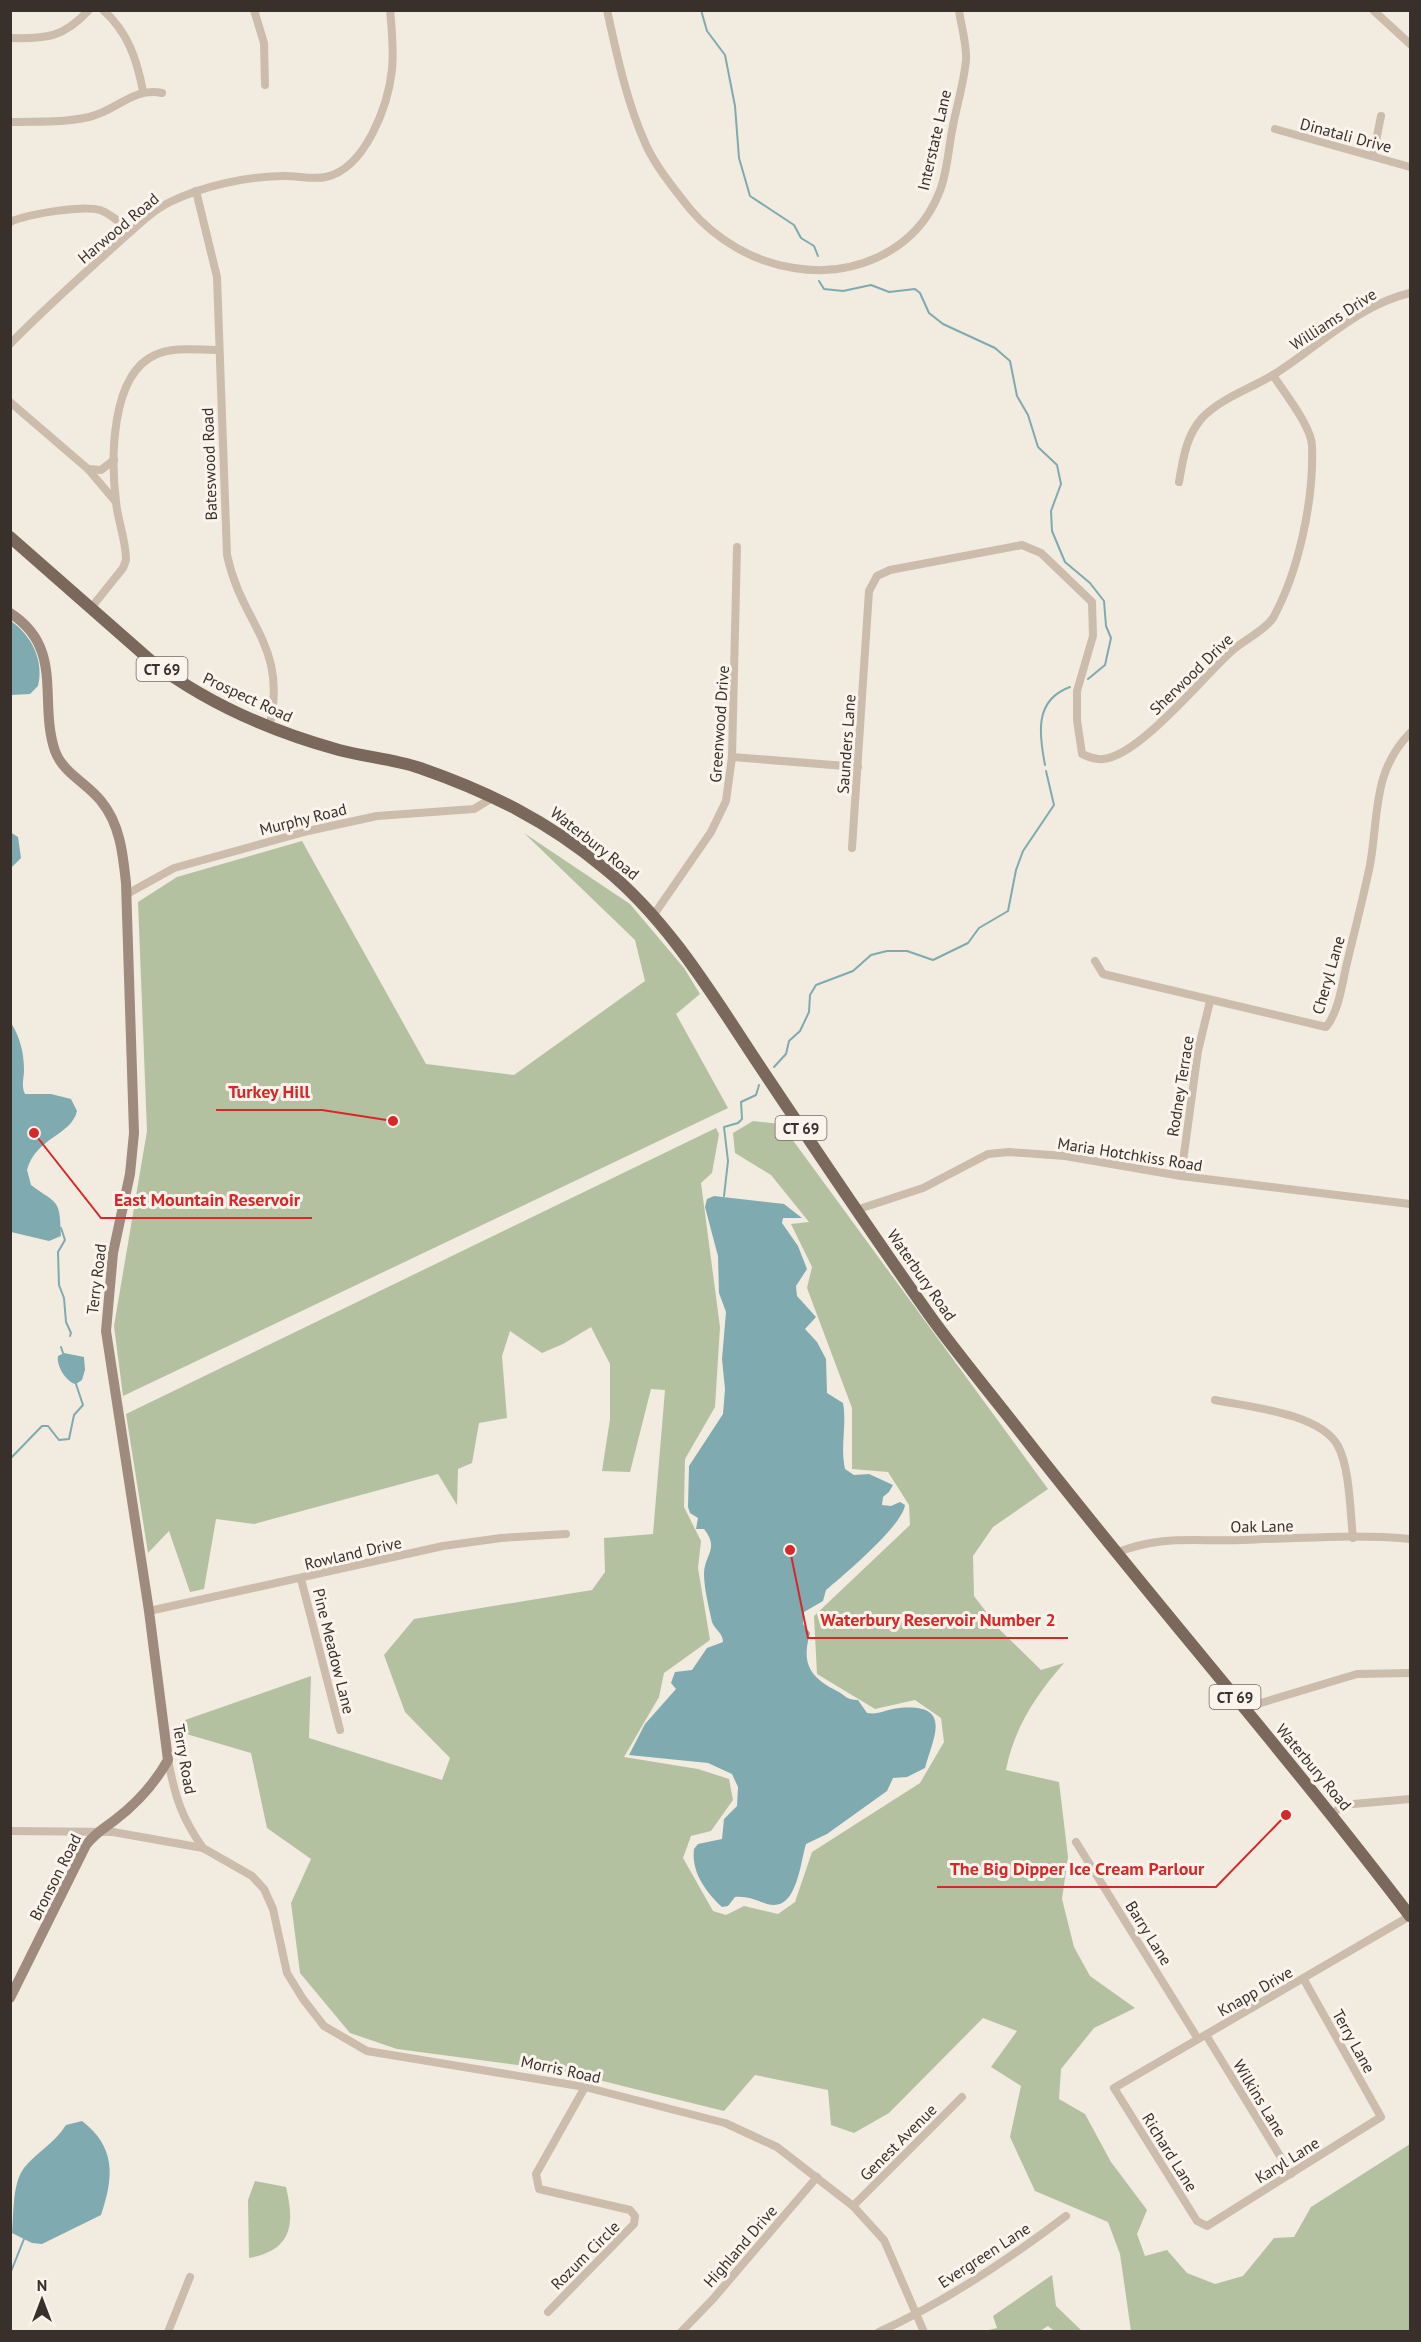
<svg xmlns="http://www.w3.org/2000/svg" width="1421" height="2342" font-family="'PT Sans',sans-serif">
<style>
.green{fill:#b4c1a0}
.water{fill:#7faaaf}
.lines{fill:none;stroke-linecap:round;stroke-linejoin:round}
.stream{stroke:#7faaaf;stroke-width:2}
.street{stroke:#cbbcac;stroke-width:8}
.secondary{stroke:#9e8b7d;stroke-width:10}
.primary{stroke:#7a685c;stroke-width:12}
.labels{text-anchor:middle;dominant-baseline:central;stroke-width:6;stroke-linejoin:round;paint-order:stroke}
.shield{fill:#faf4ec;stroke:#736b65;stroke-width:1.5}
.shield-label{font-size:15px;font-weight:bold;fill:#39302b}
.street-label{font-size:16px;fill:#39302b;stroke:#faf4ec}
.leader{fill:none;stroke:#d62828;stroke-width:2}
.callout-dot{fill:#d62828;stroke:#faf4ec;stroke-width:2}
.callout-label{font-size:18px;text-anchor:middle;font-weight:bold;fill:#d62828;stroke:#faf4ec;stroke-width:6;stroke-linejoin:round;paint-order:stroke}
</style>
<rect width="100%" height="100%" fill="#f2ebe0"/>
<g class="green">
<path d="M 524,833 L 630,904 L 684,968 L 700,994 L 676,1014 L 728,1108 L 123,1396 L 114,1326 L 147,1131 L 138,902 L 177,877 L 302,841 L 426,1064 L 514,1075 L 645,981 L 635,940 Z"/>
<path d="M 753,1121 L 781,1124 L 1048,1489 L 993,1527 L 973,1556 L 974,1596 L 1000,1630 L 1041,1670 L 1064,1663 C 1036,1695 1014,1728 1006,1770 L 1059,1782 L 1068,1857 L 1062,1899 L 1074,1947 L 1090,1976 L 1135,2008 L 1094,2028 L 1061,2069 L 1059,2099 L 1085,2114 L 1111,2162 L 1147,2210 L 1137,2234 L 1145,2256 L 1167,2250 L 1187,2273 L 1215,2284 L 1243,2276 L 1274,2238 L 1294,2237 L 1311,2207 L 1410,2144 L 1410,2331 L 1131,2331 L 1120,2254 L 1108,2222 L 1035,2191 L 1010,2137 L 1021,2086 L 991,2067 L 1017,2031 L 983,2018 L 889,2113 L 854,2133 L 831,2125 L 828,2090 L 755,2075 L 724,2111 L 562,2071 L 397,2049 L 350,2033 L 300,1973 L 291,1903 L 311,1859 L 267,1828 L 251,1753 L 183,1733 L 185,1720 L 311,1676 L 309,1738 L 442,1780 L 450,1758 L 405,1712 L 384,1655 L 414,1619 L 592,1590 L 605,1572 L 604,1538 L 653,1534 L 665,1390 L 651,1389 L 630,1472 L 602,1471 L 610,1419 L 610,1364 L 591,1327 L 563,1344 L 542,1353 L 510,1331 L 502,1356 L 507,1418 L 479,1423 L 472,1463 L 458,1469 L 457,1505 L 438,1474 L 254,1524 L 216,1519 L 204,1589 L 190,1592 L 169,1531 L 148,1553 L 126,1414 L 716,1128 L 719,1134 L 712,1173 L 701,1183 L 720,1327 L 715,1407 L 685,1459 L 684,1507 L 701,1541 L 698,1568 L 710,1640 L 664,1673 L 659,1697 L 624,1757 L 698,1769 L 729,1779 L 733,1800 L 711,1831 L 691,1836 L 683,1858 L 713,1911 L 726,1915 L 744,1906 L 778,1914 L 795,1902 L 812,1852 L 920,1783 L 944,1742 L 941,1718 L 915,1700 L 875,1709 L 817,1674 L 814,1616 L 910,1525 L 909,1505 L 888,1472 L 852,1469 L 852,1408 L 807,1288 L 812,1267 L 791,1224 L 809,1222 L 771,1175 L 735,1153 L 733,1133 Z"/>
<path d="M 255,2181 L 286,2187 C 295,2225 292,2250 249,2258 L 248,2200 Z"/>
<path d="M 1052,2275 L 1056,2306 L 1082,2331 L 1054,2331 L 1048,2326 L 1040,2331 L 984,2331 L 997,2328 L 993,2316 Z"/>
</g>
<g class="water">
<path d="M 11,621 C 32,636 44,661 38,686 L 30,694 L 11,695 Z"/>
<path d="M 10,832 L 18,837 L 21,858 L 11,868 Z"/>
<path d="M 11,1023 C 20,1037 24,1053 24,1070 C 24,1078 21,1086 25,1094 L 51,1094 L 71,1099 L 77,1111 C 71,1136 36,1137 27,1170 L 31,1185 C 58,1205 60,1198 61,1236 L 49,1241 L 11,1232 Z"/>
<path d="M 714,1196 L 784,1204 L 802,1218 L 783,1218 L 782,1223 L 798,1246 L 807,1269 L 796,1286 L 797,1296 L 816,1317 L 805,1329 L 817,1342 L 826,1359 L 827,1393 L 843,1403 C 847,1425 840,1446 845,1469 L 854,1475 L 869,1474 L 893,1485 L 889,1492 L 883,1497 L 882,1505 L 891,1506 L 900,1502 L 905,1505 C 903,1525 844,1575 826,1590 L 823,1601 L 804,1612 L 803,1624 L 810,1633 C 801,1664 810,1677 837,1691 C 846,1696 847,1700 858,1700 L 867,1713 C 879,1715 887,1709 899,1708 C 954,1703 933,1738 925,1768 L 907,1777 L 893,1778 L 887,1791 L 827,1834 L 806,1844 C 800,1863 797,1913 767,1904 C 755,1900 747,1896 735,1897 L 728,1906 L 722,1907 C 706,1892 691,1872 694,1849 L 698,1844 L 722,1839 L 724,1819 L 737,1806 L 738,1787 L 732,1774 L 708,1763 L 629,1755 L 645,1724 L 676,1689 L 671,1683 L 675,1672 L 692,1670 L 707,1648 L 723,1642 C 723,1633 715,1630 712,1622 C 709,1608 704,1588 704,1574 C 704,1555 720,1549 704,1529 L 696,1529 L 698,1518 L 690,1513 L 688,1507 L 689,1466 L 723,1414 L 725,1389 L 722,1359 L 726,1312 L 719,1293 L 718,1256 L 705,1207 L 707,1199 Z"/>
<path d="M 64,1353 L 84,1357 L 85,1370 L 82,1380 L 76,1384 C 67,1383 56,1366 58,1356 Z"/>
<path d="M 82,2121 C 116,2147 114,2177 101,2215 L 42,2244 L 32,2243 L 12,2233 C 14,2213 12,2184 24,2168 C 37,2152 55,2143 66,2125 Z"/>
</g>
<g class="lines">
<g class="stream">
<path d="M 701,10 L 707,31 L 725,55 L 735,106 L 739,158 L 750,196 L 794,225 L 801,238 L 814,246 L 818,256"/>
<path d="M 819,281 L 824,289 L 843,291 L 871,285 L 889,292 L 915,289 L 920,293 L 929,313 L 943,324 L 995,348 L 1010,361 L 1017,396 L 1028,415 L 1038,447 L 1057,465 L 1061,484 L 1051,511 L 1052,531 L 1065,562 L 1090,583 L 1104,601 L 1106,626 L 1111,638 L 1105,665 L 1088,679"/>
<path d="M 1045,765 C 1039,734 1034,700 1070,687"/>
<path d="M 774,1067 L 786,1054 L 789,1041 L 800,1031 L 809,1012 L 810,995 L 816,985 L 853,971 L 871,955 L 887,951 L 907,951 L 933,960 L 968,943 L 979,928 L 1008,911 L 1016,870 L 1023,851 L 1054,805 L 1046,771"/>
<path d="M 724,1196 L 728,1161 L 724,1127 L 738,1123 L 742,1119 L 741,1102 L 756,1095 L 759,1085"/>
<path d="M 61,1228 L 65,1240 L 58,1252 L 59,1285 L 64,1298 L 66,1322 L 71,1333 L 70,1336"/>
<path d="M 61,1347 L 63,1353"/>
<path d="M 10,1459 L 42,1426 L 48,1426 L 59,1440 L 69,1439 L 74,1415 L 83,1405 L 76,1384"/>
<path d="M 10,2274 L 24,2239"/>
</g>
<g class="street">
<path d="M 103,10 C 128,32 137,60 143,91"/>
<path d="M 254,10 L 264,43 L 265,85"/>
<path d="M 607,10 C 617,56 627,103 646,145 C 656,167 675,190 690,209 C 716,240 754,262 794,268 C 854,278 916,251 939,193 C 947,175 948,151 952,131 C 956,108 964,83 966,60 C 967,44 961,26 959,10"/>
<path d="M 1373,10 L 1410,44"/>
<path d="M 10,38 C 46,39 63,38 89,10"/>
<path d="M 10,122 C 36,121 64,123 89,117 C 117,111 132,87 162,93"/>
<path d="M 1275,129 L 1410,167"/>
<path d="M 1373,156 L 1381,116"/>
<path d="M 196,191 L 217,277 L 227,555 C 242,626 289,645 269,728"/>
<path d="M 10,222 C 28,214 82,205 100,210 C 112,214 121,224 130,232"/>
<path d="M 10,344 C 42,311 76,281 110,250 C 129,234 148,213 170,202 C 203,186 244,177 281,176 C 295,175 312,180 326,177 C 366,168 388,105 392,70 C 394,49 392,30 390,10"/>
<path d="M 10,402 L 88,469 L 115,501"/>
<path d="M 88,469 L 101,470 L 114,460"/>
<path d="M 1179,482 C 1183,459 1186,436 1202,418 C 1221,398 1250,389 1273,375 C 1318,347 1358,305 1410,293"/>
<path d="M 91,608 L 123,568 L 126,560 C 126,540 118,522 116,502 C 111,461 110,375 155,355 C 173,346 198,350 218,350"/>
<path d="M 732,757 L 858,767"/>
<path d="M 852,848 L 869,591 L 877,576 L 890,570 L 1022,545 L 1041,553 L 1092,602 L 1093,636 L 1077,691 L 1077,720 L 1082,754 C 1089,757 1095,760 1103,759 C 1140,756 1205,674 1234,649 C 1246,639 1265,630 1273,618 C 1299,571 1314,499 1312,446 C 1312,427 1283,391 1273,375"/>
<path d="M 127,894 L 174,868 L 308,831 L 377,816 L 474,809 L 492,798"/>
<path d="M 653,916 L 711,832 L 726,801 L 732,757 L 737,547"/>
<path d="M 1095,961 L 1103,974 L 1326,1027 C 1338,1013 1342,986 1346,967 C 1354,933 1363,899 1370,865 C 1379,815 1372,772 1410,733"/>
<path d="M 1181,1176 L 1198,1051 L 1210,1001"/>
<path d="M 856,1210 L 923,1188 L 988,1154 L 1009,1152 L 1065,1156 L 1181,1176 L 1410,1204"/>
<path d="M 1215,1400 C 1249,1407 1320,1413 1338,1446 C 1350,1469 1350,1511 1353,1538"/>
<path d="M 1116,1553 C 1162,1534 1196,1542 1244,1540 C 1299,1538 1355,1534 1410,1539"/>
<path d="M 301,1579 L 340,1730"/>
<path d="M 149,1611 L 443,1546 L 501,1538 L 566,1534"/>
<path d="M 1244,1708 L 1357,1674 L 1410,1673"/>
<path d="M 168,1760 C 175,1796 181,1817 203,1848"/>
<path d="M 1333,1814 L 1342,1805 L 1410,1799"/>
<path d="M 10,1831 L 113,1832 L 203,1848 L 252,1876 L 264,1889 L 273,1909 L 287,1973 L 303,1999 L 324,2026 L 367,2051 L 585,2087 L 725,2123 L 777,2147 L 853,2206 L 884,2240 L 924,2332"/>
<path d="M 1076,1842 L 1198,2039"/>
<path d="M 1303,1978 L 1381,2117 L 1207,2226 L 1197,2221 L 1114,2088 L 1410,1916"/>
<path d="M 1206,2035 L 1291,2174"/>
<path d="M 853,2206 L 962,2097"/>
<path d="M 548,2312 L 634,2224 L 635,2216 L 630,2210 L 539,2189 L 536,2174 L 585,2087"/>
<path d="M 168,2332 L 190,2277"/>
<path d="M 681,2332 L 713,2299 L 817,2177"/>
<path d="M 879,2332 C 945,2302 1008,2260 1066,2216"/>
</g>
<path class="secondary" d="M 10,613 C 65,648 38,701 55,751 C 63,773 87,783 101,801 C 120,824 123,854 126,883 L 134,1133 L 130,1174 L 113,1253 L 106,1331 L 149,1611 L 168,1760 C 155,1783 136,1804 115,1820 C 103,1829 95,1833 86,1845 L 10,1998"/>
<path class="primary" d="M 10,537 L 150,660 C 207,704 270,731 339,750 C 365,757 394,759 420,768 C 489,792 548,821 604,868 C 668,920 712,994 757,1062 C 815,1149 873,1236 933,1320 C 960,1357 990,1393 1018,1429 C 1146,1594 1284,1750 1410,1916"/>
</g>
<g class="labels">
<g class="shield">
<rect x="136.5" y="657" width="51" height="24" rx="4.5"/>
<rect x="775.5" y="1116" width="51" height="24" rx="4.5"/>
<rect x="1209.5" y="1685" width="51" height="24" rx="4.5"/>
</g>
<g class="shield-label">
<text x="162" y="669">CT 69</text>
<text x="801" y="1128">CT 69</text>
<text x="1235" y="1697">CT 69</text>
</g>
<g class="street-label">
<text transform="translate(1346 135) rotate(15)">Dinatali Drive</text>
<text transform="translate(934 140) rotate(-77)">Interstate Lane</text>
<text transform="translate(118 228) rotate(-40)">Harwood Road</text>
<text transform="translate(1333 319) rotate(-33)">Williams Drive</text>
<text transform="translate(209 464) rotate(-92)">Bateswood Road</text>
<text transform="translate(1191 674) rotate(-44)">Sherwood Drive</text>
<text transform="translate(248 697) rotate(25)">Prospect Road</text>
<text transform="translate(719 724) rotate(-86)">Greenwood Drive</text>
<text transform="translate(846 744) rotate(-86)">Saunders Lane</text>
<text transform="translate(303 819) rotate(-14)">Murphy Road</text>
<text transform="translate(595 843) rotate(38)">Waterbury Road</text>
<text transform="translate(1328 975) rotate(-74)">Cheryl Lane</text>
<text transform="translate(1180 1086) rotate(-81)">Rodney Terrace</text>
<text transform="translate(1130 1154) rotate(9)">Maria Hotchkiss Road</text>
<text transform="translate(922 1275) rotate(55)">Waterbury Road</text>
<text transform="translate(96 1279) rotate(-83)">Terry Road</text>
<text transform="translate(1262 1526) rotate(-1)">Oak Lane</text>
<text transform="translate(353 1553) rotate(-13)">Rowland Drive</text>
<text transform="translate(334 1651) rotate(76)">Pine Meadow Lane</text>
<text transform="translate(185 1759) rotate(80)">Terry Road</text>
<text transform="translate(1314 1767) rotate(50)">Waterbury Road</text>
<text transform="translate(55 1877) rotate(-63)">Bronson Road</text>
<text transform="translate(1149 1933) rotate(58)">Barry Lane</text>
<text transform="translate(1255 1991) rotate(-30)">Knapp Drive</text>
<text transform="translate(1354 2041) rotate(61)">Terry Lane</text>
<text transform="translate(561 2069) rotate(12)">Morris Road</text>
<text transform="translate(1260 2098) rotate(59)">Wilkins Lane</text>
<text transform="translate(898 2142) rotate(-45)">Genest Avenue</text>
<text transform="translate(1170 2152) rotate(58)">Richard Lane</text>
<text transform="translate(1287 2160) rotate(-32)">Karyl Lane</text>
<text transform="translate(740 2246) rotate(-49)">Highland Drive</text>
<text transform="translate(585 2255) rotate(-45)">Rozum Circle</text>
<text transform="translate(984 2255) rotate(-33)">Evergreen Lane</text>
</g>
</g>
<path class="leader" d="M393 1121L322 1110H216M34 1133L101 1218H312M790 1550L808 1638H1068M1286 1815L1216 1887H937"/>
<g class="callout-dot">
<circle cx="393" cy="1121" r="6"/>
<circle cx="34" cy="1133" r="6"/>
<circle cx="790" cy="1550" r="6"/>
<circle cx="1286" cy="1815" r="6"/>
</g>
<g class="callout-label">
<text x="269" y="1098">Turkey Hill</text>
<text x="207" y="1206">East Mountain Reservoir</text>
<text x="938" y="1626">Waterbury Reservoir Number 2</text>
<text x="1077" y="1875">The Big Dipper Ice Cream Parlour</text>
</g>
<rect width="1421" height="2342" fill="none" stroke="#39302b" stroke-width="24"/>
<g transform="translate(42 2300)" stroke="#faf4ec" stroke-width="4.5" paint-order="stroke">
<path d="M0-4.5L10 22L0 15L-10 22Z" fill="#39302b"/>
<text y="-9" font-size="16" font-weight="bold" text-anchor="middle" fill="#39302b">N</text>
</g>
</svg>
